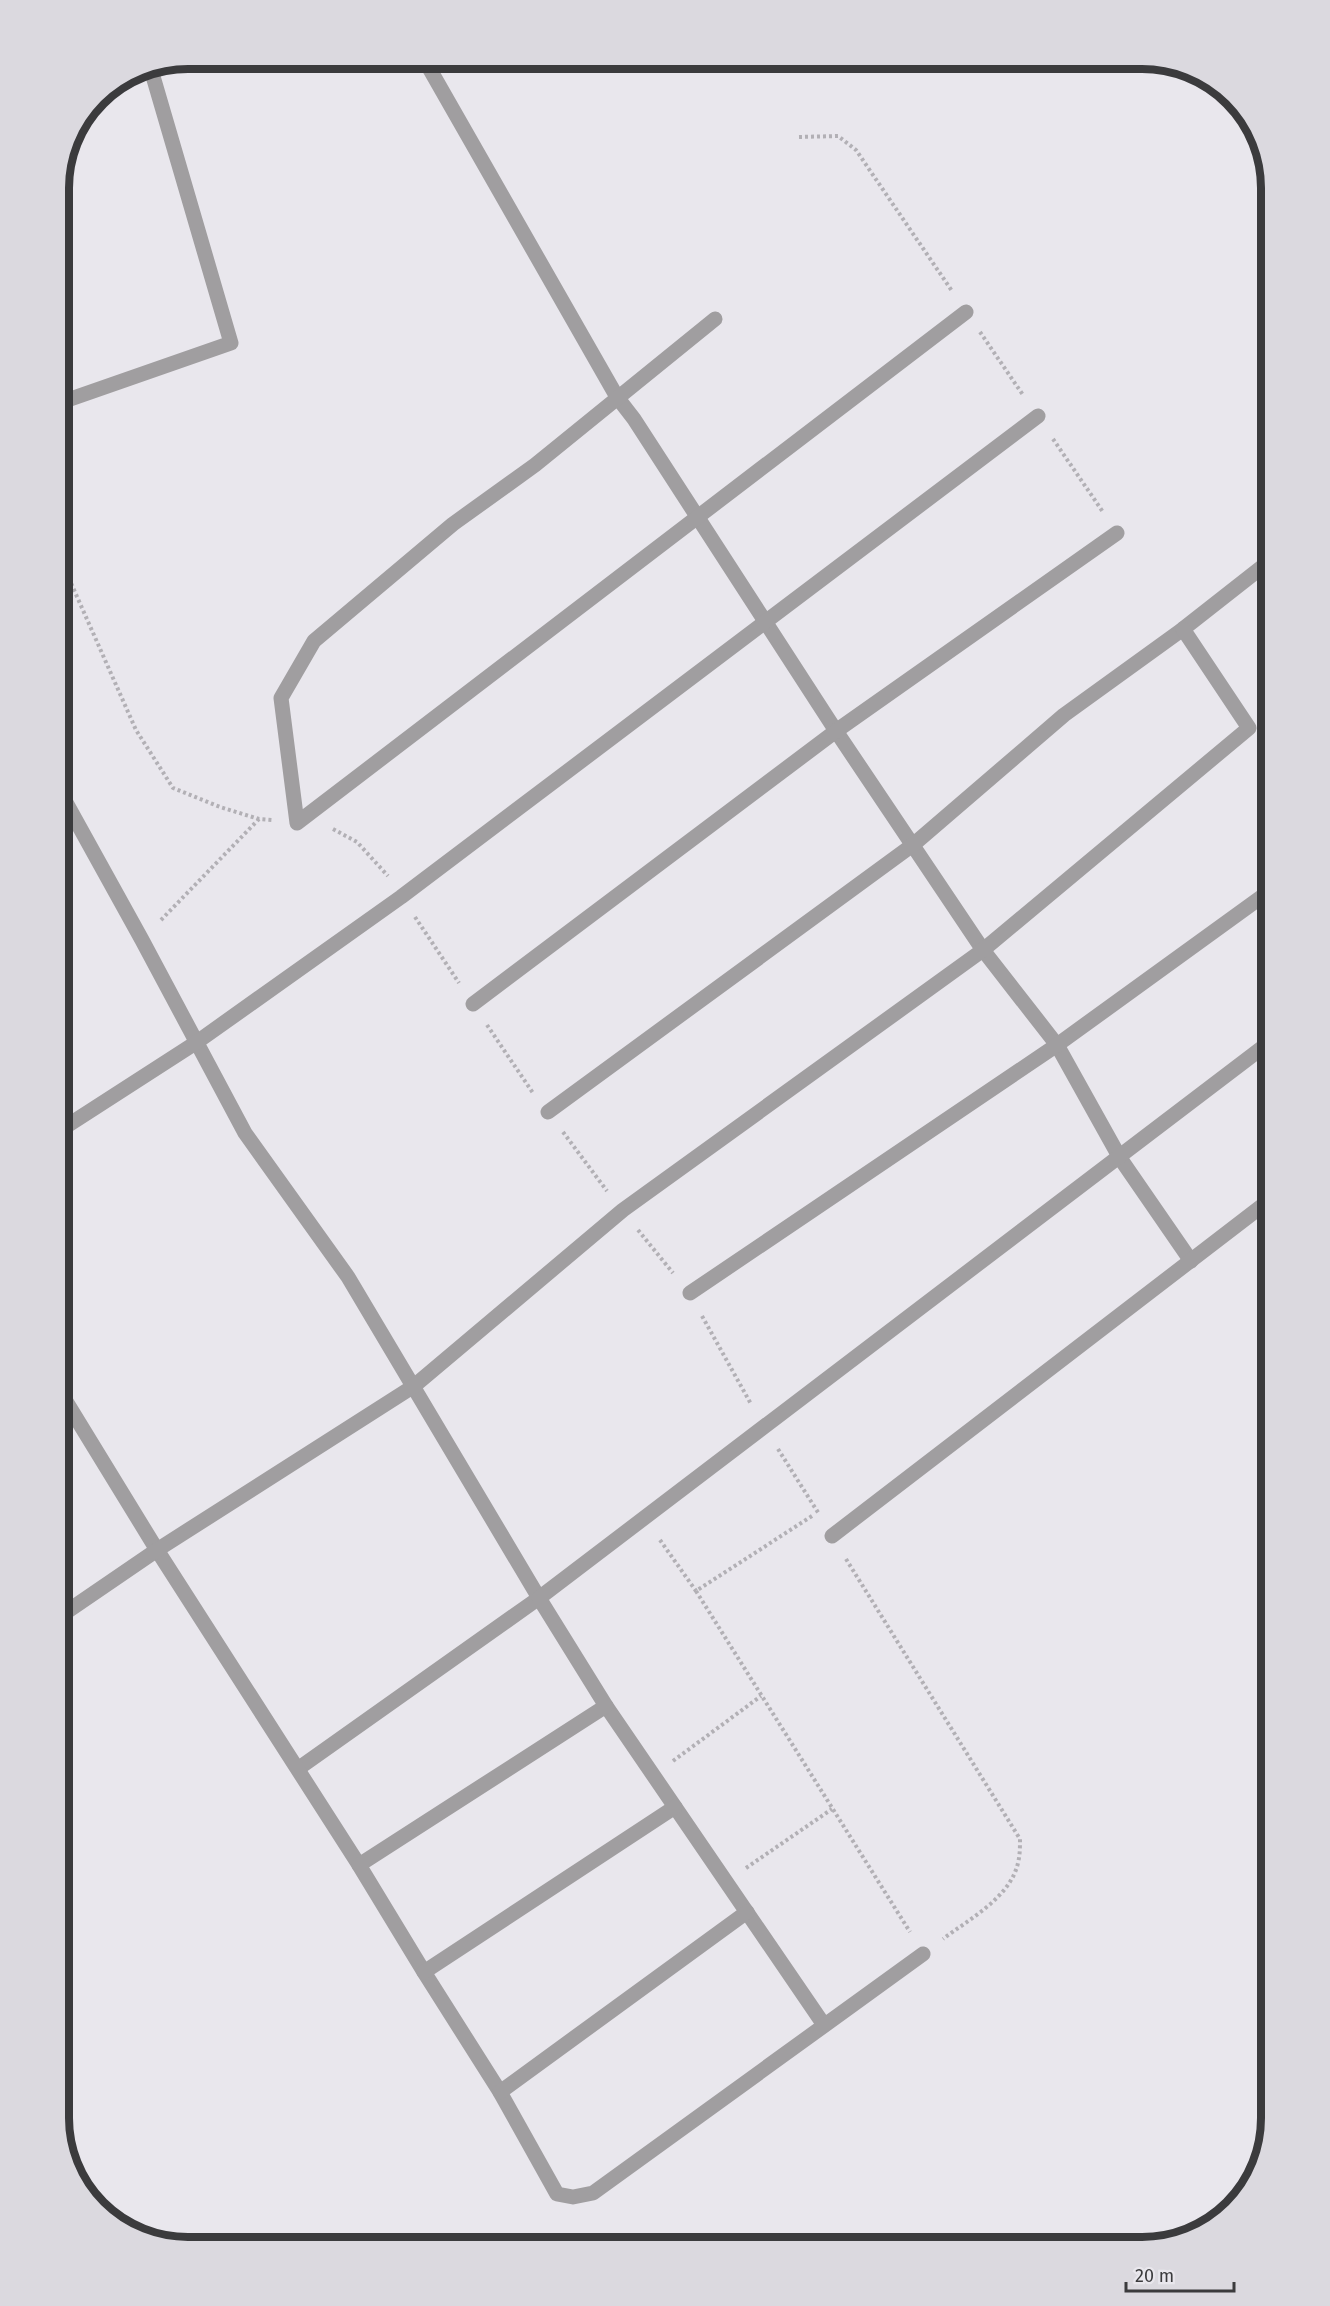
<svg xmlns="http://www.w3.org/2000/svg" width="1330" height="2306" font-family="'Fira Sans',sans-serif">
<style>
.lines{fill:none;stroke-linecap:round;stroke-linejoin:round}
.path{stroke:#b2b0b5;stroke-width:4;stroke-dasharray:3 3;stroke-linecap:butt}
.minor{stroke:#a09ea0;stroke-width:15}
.rim{fill:none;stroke:#3b3b3d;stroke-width:8}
</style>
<rect width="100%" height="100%" fill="#e9e7ed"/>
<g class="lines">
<g class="path">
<path d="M 799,137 L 838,136 L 856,150 L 952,291"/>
<path d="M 980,332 L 1023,395"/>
<path d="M 1053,439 L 1103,512"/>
<path d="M 59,556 L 136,730 L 173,788 L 220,807 L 259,819 L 272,820"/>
<path d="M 333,829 L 357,842 L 388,876"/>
<path d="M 415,917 L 459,983"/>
<path d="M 161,920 L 259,819"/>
<path d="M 487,1025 L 533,1093"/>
<path d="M 563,1132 L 607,1191"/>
<path d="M 638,1230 L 673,1273"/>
<path d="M 702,1316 L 751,1404"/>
<path d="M 778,1449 L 819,1514"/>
<path d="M 812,1516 L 696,1591 L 910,1932"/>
<path d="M 660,1540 L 696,1591"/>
<path d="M 846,1559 L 1020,1839 C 1020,1847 1020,1855 1018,1863 C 1010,1898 969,1919 943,1939"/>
<path d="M 673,1761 L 761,1696"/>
<path d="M 746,1868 L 832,1809"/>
</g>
<g class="minor">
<path d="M 424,59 L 617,397 L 634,419 L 836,731 L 983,950 L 1057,1045 L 1120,1158 L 1191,1261"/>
<path d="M 715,319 L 535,465 L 453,524 L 314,641 L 281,698 L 297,823 L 966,312"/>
<path d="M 59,403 L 231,343 L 150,66"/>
<path d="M 59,790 L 142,940 L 245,1133 L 348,1277 L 539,1598 L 299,1768"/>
<path d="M 473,1004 L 836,731 L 1117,533"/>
<path d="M 548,1112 L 914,844 L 1064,715 L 1183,629 L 1271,560"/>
<path d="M 59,1131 L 197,1042 L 401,897 L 1038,416"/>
<path d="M 690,1293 L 1057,1045 L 1271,890"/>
<path d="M 59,1390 L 157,1550 L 359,1865"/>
<path d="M 832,1536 L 1271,1199"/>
<path d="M 59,1617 L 157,1550 L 414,1386 L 623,1210 L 983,950 L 1249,728 L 1183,629"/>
<path d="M 606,1706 L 824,2025"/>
<path d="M 923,1954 L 593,2193 L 573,2197 L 557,2194 L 500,2092 L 424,1972 L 359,1865 L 606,1706 L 539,1598 L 1271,1041"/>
<path d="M 424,1972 L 675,1807"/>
<path d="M 500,2092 L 747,1912"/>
</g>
</g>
<path d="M0 0H1330V2306H0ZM188 69H1142A119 119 0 0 1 1261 188V2118A119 119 0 0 1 1142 2237H188A119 119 0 0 1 69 2118V188A119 119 0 0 1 188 69Z" fill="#dbd9df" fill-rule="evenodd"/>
<path class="rim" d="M188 69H1142A119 119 0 0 1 1261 188V2118A119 119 0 0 1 1142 2237H188A119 119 0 0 1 69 2118V188A119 119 0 0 1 188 69Z"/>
<path d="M1126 2282v9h108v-9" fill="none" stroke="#3b3b3d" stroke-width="3"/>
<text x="1135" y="2282" font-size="18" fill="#3b3b3d" stroke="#e9e7ed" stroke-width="4.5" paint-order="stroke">20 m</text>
</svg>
